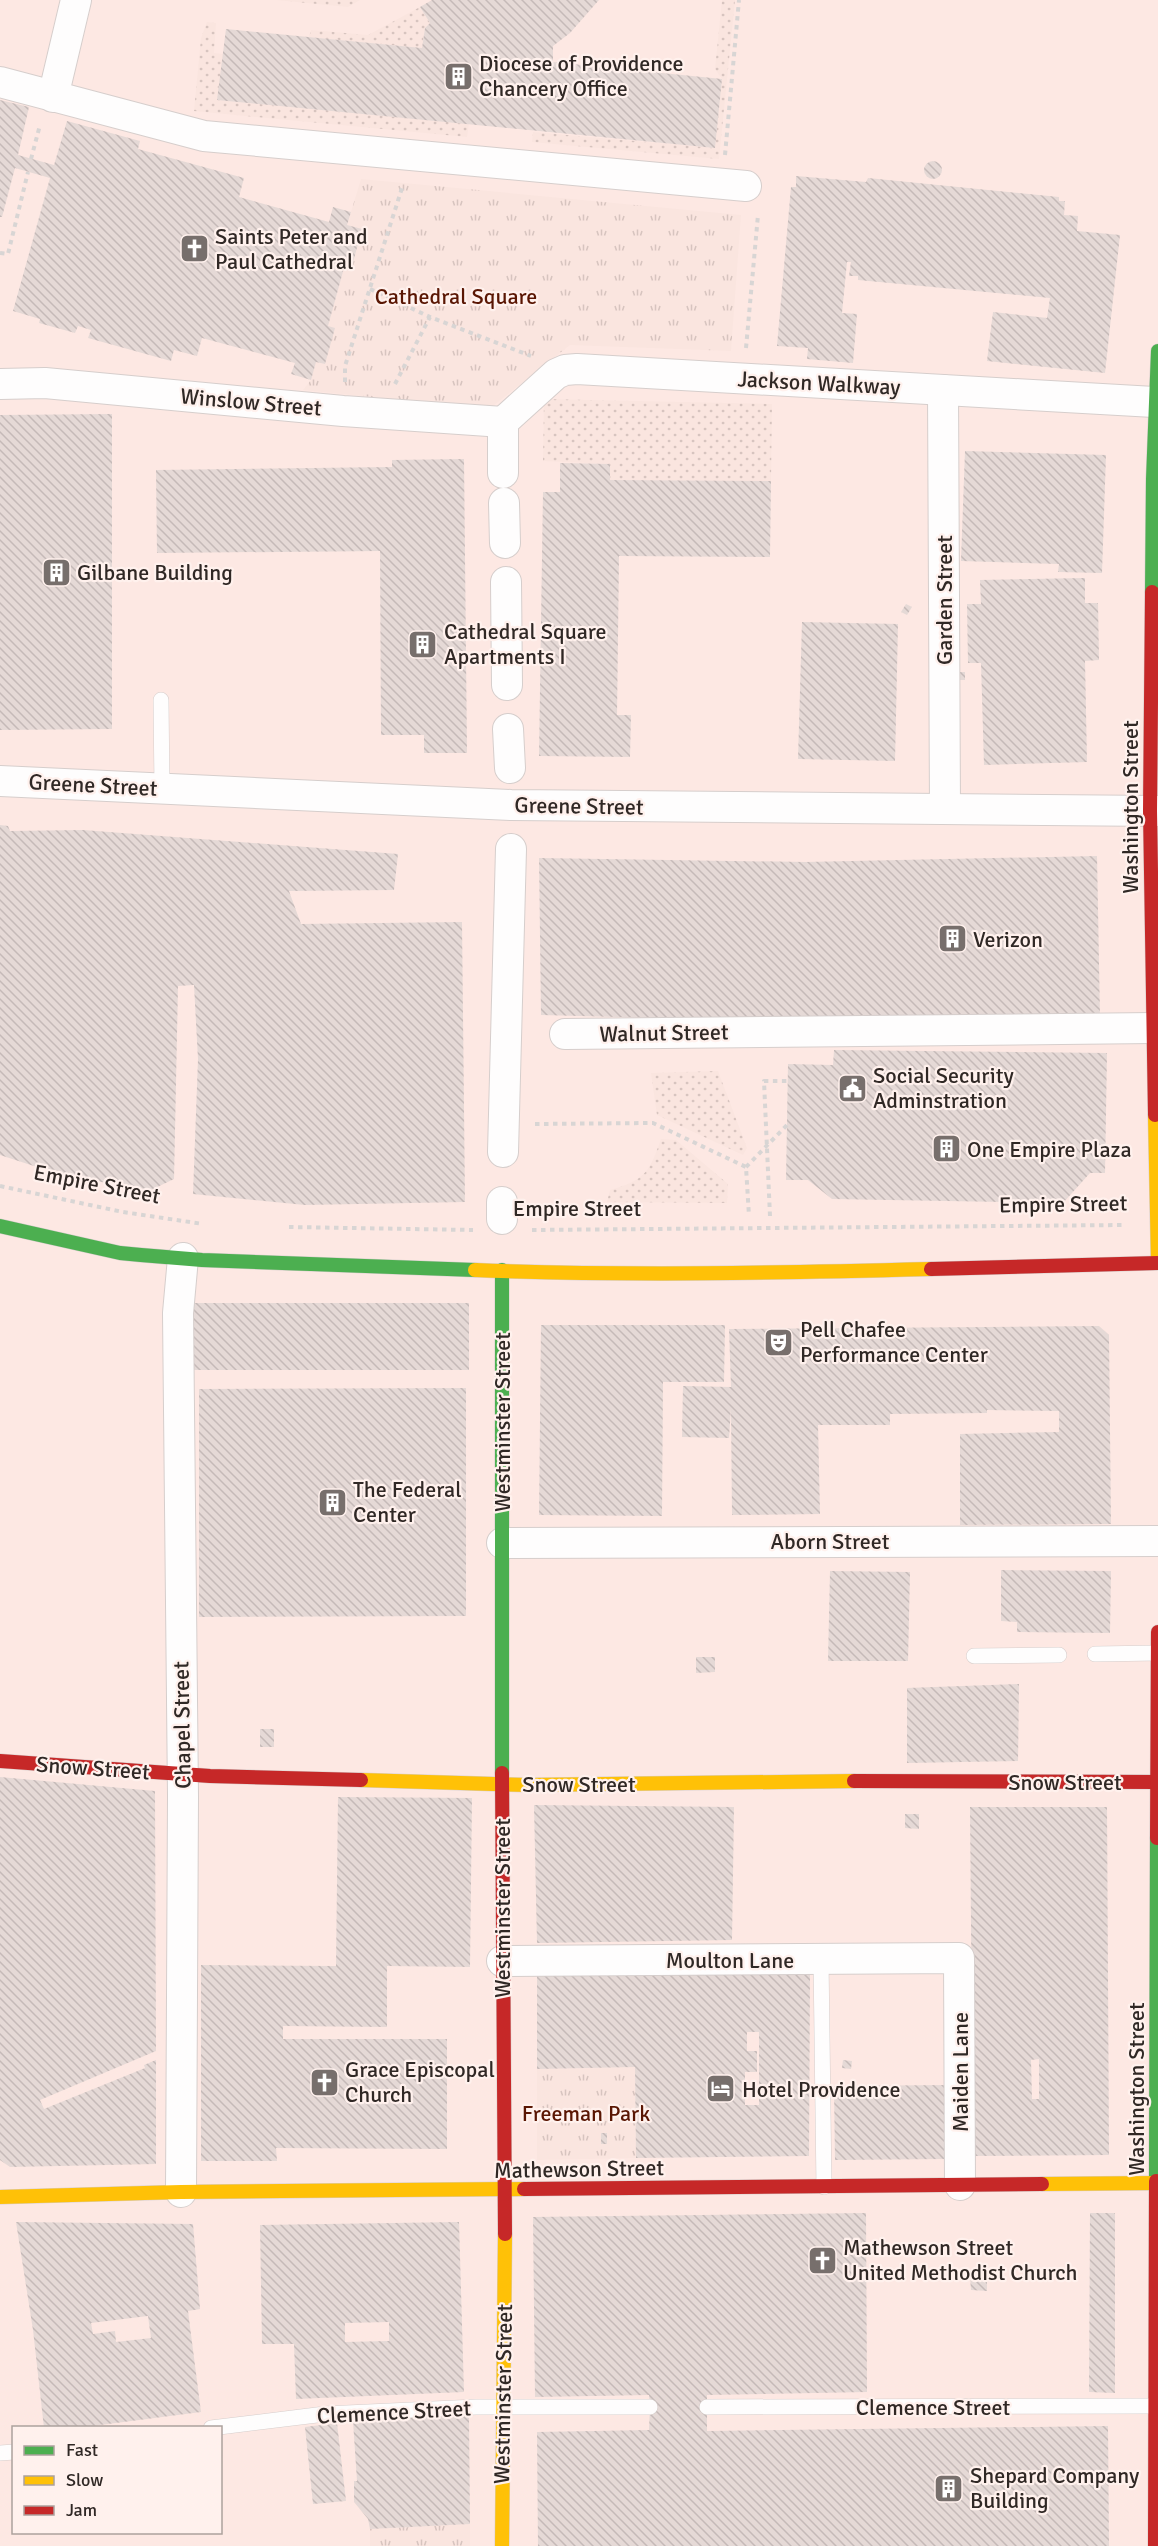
<svg xmlns="http://www.w3.org/2000/svg" width="1158" height="2546" font-family="Signika,sans-serif">
<style>
.built{fill:#fde8e3;fill-rule:evenodd}
.grass{fill:url(#grass-dots)}
.park{fill:url(#park-tufts)}
.building{fill:url(#building-back-hatch);fill-rule:evenodd}
.lines{fill:none;stroke-linecap:round;stroke-linejoin:round}
.lane-casing{stroke:#d6cecc;stroke-width:16}
.street-casing{stroke:#d6cecc;stroke-width:32}
.fast-casing{stroke:#d6cecc;stroke-width:15}
.slow-casing{stroke:#d6cecc;stroke-width:15}
.jam-casing{stroke:#d6cecc;stroke-width:15}
.path{stroke:#d8d5d4;stroke-width:4;stroke-dasharray:4.5 4.5;stroke-linecap:butt}
.lane{stroke:#fefdfd;stroke-width:15}
.street{stroke:#fefdfd;stroke-width:30}
.fast{stroke:#4caf50;stroke-width:14}
.slow{stroke:#ffc107;stroke-width:14}
.jam{stroke:#c62828;stroke-width:14}
.labels{text-anchor:middle;dominant-baseline:central;stroke-width:4.5;stroke-linejoin:round;paint-order:stroke}
.poi-label{font-size:22px;fill:#302825;stroke:#fff1ed;text-anchor:start}
.park-label{font-size:22px;fill:#5a1603;stroke:#fff1ed}
.street-label{font-size:22px;fill:#302825;stroke:#fff1ed}
</style>
<defs>
<pattern id="grass-dots" width="8" height="8" patternUnits="userSpaceOnUse" patternTransform="scale(1.5)"><rect width="8" height="8" fill="#fae5df"/><path d="M2 2h.1M6 6h.1" fill="none" stroke="#d7c4bf" stroke-width="1.8" stroke-linecap="round"/></pattern>
<pattern id="park-tufts" width="24" height="20" patternUnits="userSpaceOnUse" patternTransform="scale(1.5)"><rect width="24" height="20" fill="#fae5df"/><path d="M3 7l-1-3M5 7V3M7 7l1-3M15 17l-1-3M17 17v-4M19 17l1-3" fill="none" stroke="#d7c4bf"/></pattern>
<pattern id="building-back-hatch" width="6" height="6" patternUnits="userSpaceOnUse" patternTransform="scale(1.5)"><rect width="6" height="6" fill="#e5d9d6"/><path d="M-1 5l2 2M0 0l6 6M5-1l2 2" fill="none" stroke="#c5bab8"/></pattern>
</defs>
<rect width="100%" height="100%" fill="#fbf3f1"/>
<path class="built" d="M 0,0 L 1158,0 L 1158,2546 L 0,2546 ZM 14,2428 L 220,2428 L 220,2532 L 14,2532 Z"/>
<g class="grass">
<path d="M 276,0 L 360,0 L 348,7 Z"/>
<path d="M 722,0 L 735,0 L 719,159 L 532,142 L 533,132 L 715,148 L 722,79 L 715,69 Z"/>
<path d="M 420,7 L 430,23 L 425,28 L 422,48 L 309,37 L 311,30 L 368,35 Z"/>
<path d="M 207,22 L 216,23 L 214,53 L 223,54 L 218,100 L 469,124 L 467,137 L 194,111 L 201,38 Z"/>
<path d="M 544,399 L 772,404 L 771,481 L 610,480 L 610,464 L 543,461 Z"/>
<path d="M 718,1071 L 747,1148 L 743,1155 L 657,1115 L 651,1073 Z"/>
<path d="M 661,1139 L 676,1140 L 728,1184 L 727,1203 L 607,1202 L 610,1190 C 645,1180 649,1173 661,1139 Z"/>
</g>
<g class="park">
<path d="M 361,179 L 741,215 L 731,351 L 570,345 L 489,409 L 303,390 L 311,380 L 316,362 L 325,364 L 328,326 L 344,268 L 351,269 L 362,230 L 347,225 Z"/>
<path d="M 635,2067 L 636,2158 L 537,2160 L 537,2069 Z"/>
<path d="M 470,2524 L 470,2546 L 370,2546 L 370,2529 Z"/>
</g>
<g class="building">
<path d="M 432,0 L 599,0 L 570,33 L 553,46 L 553,62 L 722,79 L 715,148 L 217,100 L 226,29 L 422,48 L 425,28 L 430,23 L 420,7 Z"/>
<path d="M 0,100 L 29,107 L 18,155 L 54,165 L 67,121 L 140,141 L 138,149 L 244,178 L 239,197 L 329,222 L 333,207 L 351,212 L 347,225 L 362,229 L 351,270 L 344,268 L 328,326 L 335,328 L 325,364 L 316,362 L 311,380 L 291,374 L 295,363 L 202,338 L 197,356 L 174,350 L 171,361 L 88,338 L 91,330 L 78,326 L 75,333 L 39,323 L 40,319 L 13,311 L 50,178 L 15,168 L 2,217 L 0,217 Z"/>
<circle cx="933" cy="170" r="9"/>
<path d="M 796,176 L 866,182 L 868,178 L 1059,197 L 1059,201 L 1065,201 L 1064,215 L 1078,216 L 1077,231 L 1120,235 L 1105,373 L 987,361 L 993,312 L 1047,318 L 1050,298 L 858,280 L 858,276 L 849,276 L 851,262 L 847,262 L 842,313 L 857,314 L 853,363 L 807,359 L 808,348 L 777,346 L 791,187 L 796,187 Z"/>
<path d="M 112,414 L 112,729 L 0,730 L 0,415 Z"/>
<path d="M 965,451 L 1106,455 L 1102,573 L 1058,572 L 1059,564 L 961,561 Z"/>
<path d="M 464,459 L 467,753 L 424,753 L 424,735 L 381,735 L 380,551 L 157,553 L 156,470 L 392,467 L 392,460 Z"/>
<path d="M 560,463 L 610,464 L 610,480 L 771,481 L 770,557 L 619,556 L 617,715 L 631,715 L 630,757 L 539,756 L 543,492 L 560,492 Z"/>
<path d="M 1085,578 L 1085,603 L 1098,603 L 1099,660 L 1085,661 L 1087,762 L 984,765 L 981,663 L 968,663 L 967,604 L 981,604 L 980,580 Z"/>
<path d="M 906,604 L 912,607 L 907,615 L 901,612 Z"/>
<path d="M 802,622 L 898,624 L 895,761 L 798,759 Z"/>
<rect x="960" y="672" width="5" height="8"/>
<path d="M 0,825 L 8,826 L 10,831 L 83,830 L 398,854 L 394,890 L 289,891 L 301,924 L 462,922 L 465,1202 L 305,1205 L 193,1194 L 198,1059 L 194,985 L 178,986 L 174,1179 L 151,1190 L 95,1181 L 40,1168 L 0,1155 Z"/>
<path d="M 1097,856 L 1100,1016 L 807,1022 L 541,1015 L 539,858 L 805,862 Z"/>
<path d="M 834,1050 L 1107,1053 L 1105,1173 L 1090,1173 L 1063,1203 L 832,1199 L 808,1180 L 786,1180 L 788,1064 L 833,1065 Z"/>
<rect x="193" y="1303" width="276" height="67"/>
<path d="M 541,1325 L 725,1325 L 724,1382 L 663,1382 L 662,1516 L 539,1515 Z"/>
<path d="M 1099,1326 L 1109,1335 L 1111,1524 L 960,1525 L 960,1434 L 1059,1432 L 1059,1411 L 987,1410 L 987,1413 L 890,1414 L 890,1425 L 818,1425 L 820,1514 L 732,1515 L 731,1409 L 729,1438 L 682,1437 L 683,1386 L 731,1387 L 729,1329 Z"/>
<path d="M 466,1388 L 466,1616 L 199,1617 L 199,1389 Z"/>
<path d="M 1001,1570 L 1111,1571 L 1110,1633 L 1017,1632 L 1017,1622 L 1001,1621 Z"/>
<path d="M 830,1571 L 910,1572 L 908,1661 L 828,1661 Z"/>
<path d="M 696,1657 L 715,1657 L 715,1672 L 696,1673 Z"/>
<path d="M 1019,1684 L 1018,1761 L 907,1763 L 907,1688 Z"/>
<rect x="260" y="1729" width="14" height="18"/>
<path d="M 0,1777 L 155,1791 L 156,2051 L 40,2100 L 44,2109 L 145,2068 L 144,2065 L 156,2060 L 156,2164 L 10,2167 L 0,2160 Z"/>
<path d="M 338,1797 L 472,1798 L 470,1967 L 387,1966 L 387,2027 L 283,2026 L 283,2039 L 447,2039 L 447,2149 L 276,2148 L 277,2161 L 201,2161 L 201,1965 L 336,1966 Z"/>
<path d="M 534,1805 L 734,1807 L 732,1940 L 537,1943 Z"/>
<path d="M 970,1807 L 1107,1807 L 1109,2155 L 973,2156 ZM 1039,2059 L 1039,2099 L 1032,2099 L 1031,2060 Z"/>
<path d="M 905,1814 L 919,1814 L 919,1829 L 905,1828 Z"/>
<path d="M 810,1974 L 809,2156 L 636,2158 L 635,2067 L 537,2069 L 537,1975 ZM 747,2032 L 759,2032 L 759,2105 L 745,2105 L 745,2072 L 757,2072 L 757,2051 L 747,2051 Z"/>
<path d="M 843,2060 L 852,2061 L 851,2069 L 842,2068 Z"/>
<path d="M 946,2085 L 947,2159 L 835,2160 L 834,2086 Z"/>
<rect x="601" y="2133" width="6" height="11"/>
<path d="M 866,2213 L 867,2392 L 707,2395 L 707,2431 L 1108,2426 L 1109,2546 L 538,2546 L 537,2432 L 649,2430 L 650,2407 L 649,2395 L 535,2397 L 533,2217 Z"/>
<path d="M 1090,2213 L 1115,2213 L 1115,2393 L 1089,2392 Z"/>
<path d="M 16,2222 L 193,2224 L 200,2309 L 188,2311 L 201,2412 L 77,2428 L 44,2428 L 33,2330 ZM 148,2316 L 151,2338 L 116,2342 L 115,2331 L 93,2334 L 91,2323 Z"/>
<path d="M 459,2222 L 464,2392 L 296,2399 L 294,2344 L 262,2344 L 260,2225 ZM 389,2322 L 389,2341 L 345,2342 L 345,2323 Z"/>
<path d="M 970,2276 L 987,2276 L 987,2291 L 971,2290 Z"/>
<path d="M 465,2415 L 469,2418 L 470,2524 L 370,2529 L 368,2519 L 354,2502 L 354,2481 L 357,2481 L 353,2421 Z"/>
<path d="M 337,2423 L 346,2501 L 313,2504 L 305,2427 Z"/>
</g>
<g class="lines">
<defs>
<g id="lane">
<path d="M 161,700 L 162,789"/>
<path d="M 1095,1654 L 1158,1653"/>
<path d="M 974,1656 L 1059,1655"/>
<path d="M 821,1959 L 824,2187"/>
<path d="M 707,2407 L 1158,2406"/>
<path d="M 211,2428 L 325,2414 L 476,2407 L 650,2407"/>
<path d="M 0,2453 L 14,2452"/>
</g>
<g id="street">
<path d="M 0,82 L 204,136 L 746,186"/>
<path d="M 53,97 L 76,0"/>
<path d="M 0,384 L 45,383 L 343,411 L 503,422"/>
<path d="M 943,390 L 945,809"/>
<path d="M 503,422 L 556,374 L 565,370 L 577,369 L 1154,402"/>
<path d="M 503,422 L 503,473"/>
<path d="M 504,503 L 505,543"/>
<path d="M 506,582 L 507,685"/>
<path d="M 508,729 L 510,768"/>
<path d="M 0,781 L 511,805 L 1158,811"/>
<path d="M 565,1034 L 1154,1028"/>
<path d="M 503,1152 L 511,849"/>
<path d="M 502,1219 L 502,1202"/>
<path d="M 502,1543 L 1158,1541"/>
<path d="M 502,1961 L 959,1958 L 960,2185"/>
<path d="M 181,2192 L 183,1796 L 178,1313 L 183,1258"/>
</g>
<g id="fast">
<path d="M 1152,592 L 1153,479 L 1158,351"/>
<path d="M 0,1226 L 120,1253 L 141,1255 L 202,1260 L 475,1270"/>
<path d="M 502,1270 L 502,1773"/>
<path d="M 1156,2181 L 1157,1838"/>
</g>
<g id="slow">
<path d="M 1155,1115 L 1158,1262"/>
<path d="M 475,1270 C 627,1276 779,1273 931,1269"/>
<path d="M 361,1780 L 528,1785 L 854,1781"/>
<path d="M 1042,2184 L 1158,2183"/>
<path d="M 0,2197 L 181,2192 L 524,2189"/>
<path d="M 502,2546 L 505,2234"/>
</g>
<g id="jam">
<path d="M 1152,592 L 1150,811 L 1155,1115"/>
<path d="M 931,1269 L 1158,1263"/>
<path d="M 0,1761 L 210,1776 L 361,1780"/>
<path d="M 502,1773 L 505,2234"/>
<path d="M 854,1781 L 1158,1782"/>
<path d="M 1157,1838 L 1158,1632"/>
<path d="M 524,2189 L 1042,2184"/>
<path d="M 1155,2546 L 1156,2181"/>
</g>
</defs>
<use href="#lane" class="lane-casing"/>
<use href="#street" class="street-casing"/>
<use href="#fast" class="fast-casing"/>
<use href="#slow" class="slow-casing"/>
<use href="#jam" class="jam-casing"/>
<g class="path">
<path d="M 725,155 L 739,0"/>
<path d="M 31,159 L 40,125"/>
<path d="M 0,253 L 8,254 L 28,172"/>
<path d="M 370,289 L 430,317"/>
<path d="M 746,348 L 758,215"/>
<path d="M 345,382 L 345,366 L 403,185"/>
<path d="M 395,384 L 430,317 L 531,356"/>
<path d="M 535,1124 L 653,1123 L 746,1167 L 749,1216"/>
<path d="M 746,1167 L 787,1125"/>
<path d="M 0,1186 L 123,1212 L 203,1224"/>
<path d="M 770,1216 L 764,1081 L 788,1081"/>
<path d="M 289,1227 L 473,1230"/>
<path d="M 532,1230 L 1124,1225"/>
</g>
<use href="#lane" class="lane"/>
<use href="#street" class="street"/>
<use href="#fast" class="fast"/>
<use href="#slow" class="slow"/>
<use href="#jam" class="jam"/>
</g>
<defs>
<symbol id="building-square" viewBox="-11 -11 22 22"><rect x="-9" y="-9" width="18" height="18" rx="4" fill="#776f6c" stroke="#fff1ed"/><path d="M-4-6H4V6H1V3H-1V6H-4ZM-2.5-4.3h1.7v1.8h-1.7ZM.8-4.3h1.7v1.8H.8ZM-2.5-1h1.7V.8h-1.7ZM.8-1h1.7V.8H.8Z" fill="#fff"/></symbol>
<symbol id="church-square" viewBox="-11 -11 22 22"><rect x="-9" y="-9" width="18" height="18" rx="4" fill="#776f6c" stroke="#fff1ed"/><path d="M-1.2-6h2.4v3.5h3.3v2.4h-3.3V6h-2.4V-.1h-3.3v-2.4h3.3Z" fill="#fff"/></symbol>
<symbol id="civic-square" viewBox="-11 -11 22 22"><rect x="-9" y="-9" width="18" height="18" rx="4" fill="#776f6c" stroke="#fff1ed"/><path d="M-.6-6.5H3V-4.5H.6V-3L4-1V1h2V6H-6V1h2V-1L-.6-3ZM-1.2 2.5V6h2.4V2.5Z" fill="#fff"/></symbol>
<symbol id="theatre-square" viewBox="-11 -11 22 22"><rect x="-9" y="-9" width="18" height="18" rx="4" fill="#776f6c" stroke="#fff1ed"/><path d="M-5-5.5Q0-4 5-5.5V0Q5 5 0 6Q-5 5-5 0ZM-3.3-2.5H-1v1.5H-3.3ZM1-2.5H3.3v1.5H1ZM-2.8 1Q0 5.5 2.8 1Z" fill="#fff"/></symbol>
<symbol id="hotel-square" viewBox="-11 -11 22 22"><rect x="-9" y="-9" width="18" height="18" rx="4" fill="#776f6c" stroke="#fff1ed"/><path d="M-6-4.5h1.5V1H6V5H4.5V3h-9V5H-6ZM-4 0a1.8 1.8 0 1 1 3.6 0ZM.5 0V-2.5h3Q6-2.5 6 0Z" fill="#fff"/></symbol>
</defs>
<g fill-rule="evenodd">
<use href="#building-square" x="442" y="60" width="33" height="33"/>
<use href="#church-square" x="178" y="232" width="33" height="33"/>
<use href="#building-square" x="40" y="556" width="33" height="33"/>
<use href="#building-square" x="406" y="628" width="33" height="33"/>
<use href="#building-square" x="936" y="922" width="33" height="33"/>
<use href="#civic-square" x="836" y="1072" width="33" height="33"/>
<use href="#building-square" x="930" y="1132" width="33" height="33"/>
<use href="#theatre-square" x="762" y="1326" width="33" height="33"/>
<use href="#building-square" x="316" y="1486" width="33" height="33"/>
<use href="#church-square" x="308" y="2066" width="33" height="33"/>
<use href="#hotel-square" x="704" y="2072" width="33" height="33"/>
<use href="#church-square" x="806" y="2244" width="33" height="33"/>
<use href="#building-square" x="932" y="2472" width="33" height="33"/>
</g>
<g class="labels">
<g class="poi-label">
<text x="479" y="63">Diocese of Providence<tspan x="479" dy="25">Chancery Office</tspan></text>
<text x="215" y="236">Saints Peter and<tspan x="215" dy="25">Paul Cathedral</tspan></text>
<text x="77" y="572">Gilbane Building</text>
<text x="444" y="631">Cathedral Square<tspan x="444" dy="25">Apartments I</tspan></text>
<text x="973" y="939">Verizon</text>
<text x="873" y="1075">Social Security<tspan x="873" dy="25">Adminstration</tspan></text>
<text x="967" y="1149">One Empire Plaza</text>
<text x="800" y="1329">Pell Chafee<tspan x="800" dy="25">Performance Center</tspan></text>
<text x="353" y="1489">The Federal<tspan x="353" dy="25">Center</tspan></text>
<text x="345" y="2069">Grace Episcopal<tspan x="345" dy="25">Church</tspan></text>
<text x="742" y="2089">Hotel Providence</text>
<text x="843" y="2247">Mathewson Street<tspan x="843" dy="25">United Methodist Church</tspan></text>
<text x="970" y="2475">Shepard Company<tspan x="970" dy="25">Building</tspan></text>
</g>
<g class="park-label">
<text x="456" y="296">Cathedral Square</text>
<text x="586" y="2113">Freeman Park</text>
</g>
<g class="street-label">
<text transform="translate(819 383) rotate(3)">Jackson Walkway</text>
<text transform="translate(251 402) rotate(5)">Winslow Street</text>
<text transform="translate(944 600) rotate(-90)">Garden Street</text>
<text transform="translate(93 785) rotate(3)">Greene Street</text>
<text transform="translate(579 806) rotate(1)">Greene Street</text>
<text transform="translate(1130 807) rotate(-90)">Washington Street</text>
<text transform="translate(664 1033) rotate(-1)">Walnut Street</text>
<text transform="translate(97 1184) rotate(11)">Empire Street</text>
<text transform="translate(1063 1204) rotate(-1)">Empire Street</text>
<text x="577" y="1208">Empire Street</text>
<text transform="translate(502 1422) rotate(-90)">Westminster Street</text>
<text x="830" y="1541">Aborn Street</text>
<text transform="translate(182 1725) rotate(-91)">Chapel Street</text>
<text transform="translate(93 1768) rotate(4)">Snow Street</text>
<text x="1065" y="1782">Snow Street</text>
<text x="579" y="1784">Snow Street</text>
<text transform="translate(502 1908) rotate(-90)">Westminster Street</text>
<text x="730" y="1960">Moulton Lane</text>
<text transform="translate(960 2072) rotate(-90)">Maiden Lane</text>
<text transform="translate(1136 2089) rotate(-90)">Washington Street</text>
<text transform="translate(579 2169) rotate(-1)">Mathewson Street</text>
<text transform="translate(503 2394) rotate(-89)">Westminster Street</text>
<text x="933" y="2407">Clemence Street</text>
<text transform="translate(394 2412) rotate(-3)">Clemence Street</text>
</g>
</g>
<rect x="12" y="2426" width="210" height="108" fill="#fff1ed" stroke="#aca19d" stroke-width="1.5"/>
<rect x="24" y="2446" width="30" height="9" fill="#4caf50" stroke="#aca19d" stroke-width="1.5"/>
<text x="66" y="2456" font-size="18" fill="#302825">Fast</text>
<rect x="24" y="2476" width="30" height="9" fill="#ffc107" stroke="#aca19d" stroke-width="1.5"/>
<text x="66" y="2486" font-size="18" fill="#302825">Slow</text>
<rect x="24" y="2506" width="30" height="9" fill="#c62828" stroke="#aca19d" stroke-width="1.5"/>
<text x="66" y="2516" font-size="18" fill="#302825">Jam</text>
</svg>
